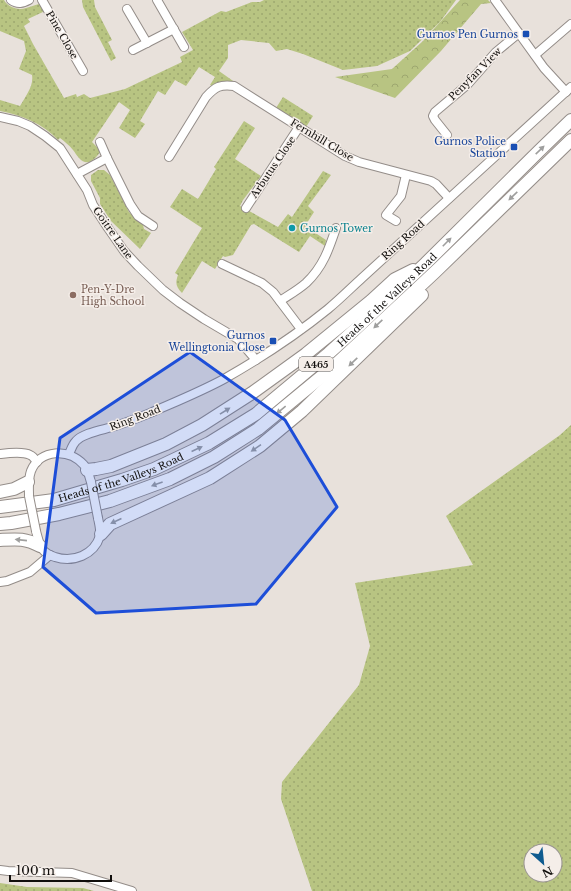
<svg xmlns="http://www.w3.org/2000/svg" width="571" height="891" font-family="'Libre Baskerville',serif">
<style>
.grass{fill:url(#grass-dots);fill-rule:evenodd}
.forest{fill:url(#forest-crowns)}
.lines{fill:none;stroke-linecap:round;stroke-linejoin:round}
.minor-casing{stroke:#948d89;stroke-width:10}
.highway-casing{stroke:#948d89;stroke-width:14}
.minor{stroke:#fff;stroke-width:8}
.highway{stroke:#fff;stroke-width:12}
.minor-bridge-casing{stroke:#948d89;stroke-width:10;stroke-linecap:butt}
.minor-bridge{stroke:#fff;stroke-width:8}
.oneway{fill:#9f9f9e}
.marked{fill:#1d4ed8;fill-opacity:0.2;stroke:#1d4ed8;stroke-width:3;stroke-linejoin:round}
.transit-dot{fill:#1a4fb4;stroke:#f5eee9;stroke-width:1.5}
.culture-dot{fill:#0f9aa8;stroke:#f5eee9;stroke-width:1.5}
.education-dot{fill:#8d6e63;stroke:#f5eee9;stroke-width:1.5}
.labels{text-anchor:middle;dominant-baseline:central;stroke-width:3;stroke-linejoin:round;paint-order:stroke}
.shield{fill:#f5eee9;stroke:#55514e;stroke-width:1}
.shield-label{font-size:9px;font-weight:bold;fill:#100e0c}
.transit-label{font-size:10px;fill:#164399;stroke:#f5eee9;text-anchor:end}
.street-label{font-size:10px;fill:#100e0c;stroke:#f5eee9}
.culture-label{font-size:10px;fill:#0d838f;stroke:#f5eee9;text-anchor:start}
.education-label{font-size:10px;fill:#785e54;stroke:#f5eee9;text-anchor:start}
</style>
<defs>
<pattern id="grass-dots" width="8" height="8" patternUnits="userSpaceOnUse"><rect width="8" height="8" fill="#b8c482"/><path d="M2 2h.1M6 6h.1" fill="none" stroke="#9da76f" stroke-width="1.8" stroke-linecap="round"/></pattern>
<pattern id="forest-crowns" width="20" height="18" patternUnits="userSpaceOnUse"><rect width="20" height="18" fill="#b8c482"/><path d="M2 6a3 3 0 1 1 6 0M12 15a3 3 0 1 1 6 0" fill="none" stroke="#9da76f"/></pattern>
</defs>
<rect width="100%" height="100%" fill="#e8e1db"/>
<g class="grass">
<path d="M 0,0 L 4,0 C 8,7 18,11 26,8 C 31,7 34,5 39,4 L 42,6 L 45,11 L 28,19 L 30,22 L 24,26 L 33,44 L 64,98 L 76,94 L 77,97 L 84,94 L 90,98 L 125,89 L 182,62 L 180,57 L 193,50 L 182,32 L 221,11 L 226,12 L 252,2 L 260,2 L 264,0 L 456,0 L 440,22 L 410,51 L 377,66 L 343,70 L 303,54 L 287,49 L 276,51 L 269,43 L 241,40 L 228,45 L 228,58 L 219,71 L 236,83 L 212,86 L 210,85 L 215,77 L 199,67 L 186,86 L 175,80 L 165,95 L 158,91 L 140,121 L 145,124 L 135,138 L 119,128 L 130,110 L 119,102 L 92,142 L 98,148 L 100,152 C 95,160 87,167 79,158 C 76,155 75,152 73,150 C 69,145 65,142 60,138 L 58,140 C 43,124 22,115 0,111 L 0,100 L 20,106 C 25,97 34,86 32,75 L 19,69 L 26,51 L 24,41 L 0,31 Z"/>
<path d="M 82,0 L 94,0 L 95,7 L 112,40 L 108,42 L 116,58 L 111,61 L 83,7 Z"/>
<path d="M 283,97 L 313,116 L 306,127 L 276,108 Z"/>
<path d="M 244,121 L 255,128 L 235,159 L 261,176 L 243,200 L 240,206 L 278,227 L 288,214 L 292,217 L 323,171 L 331,175 L 308,206 L 314,212 L 305,226 L 326,240 L 325,246 L 310,236 L 299,252 L 254,224 L 251,225 L 233,255 L 225,257 L 223,256 L 215,269 L 202,261 L 182,293 C 176,287 175,283 178,275 L 175,273 L 202,228 L 170,207 L 182,189 L 198,199 L 216,169 L 214,167 Z"/>
<path d="M 98,170 L 104,170 L 110,175 L 129,212 L 143,225 L 144,229 L 151,233 L 140,249 L 111,221 L 100,204 L 100,198 L 91,181 L 91,175 Z"/>
<path d="M 571,425 L 571,891 L 312,891 L 281,799 L 282,782 L 359,685 L 370,646 L 355,583 L 473,565 L 446,516 L 560,435 ZM 531,851 L 555,851 L 555,875 L 531,875 Z"/>
<path d="M 0,883 L 27,887 L 83,888 L 94,891 L 0,891 Z"/>
</g>
<path class="forest" d="M 460,0 L 488,0 L 491,3 L 481,4 L 441,51 L 395,98 L 335,77 L 392,69 L 423,41 Z"/>
<g class="lines">
<defs>
<g id="minor">
<path d="M 11,0 C 18,5 23,3 29,0"/>
<path d="M 42,0 L 83,71"/>
<path d="M 157,0 L 184,47"/>
<path d="M 495,0 L 544,68 L 566,92"/>
<path d="M 127,9 L 147,43"/>
<path d="M 133,50 L 174,29"/>
<path d="M 535,55 L 571,24"/>
<path d="M 0,117 L 18,121 L 30,126 L 45,136 L 60,148 L 87,190 L 93,205 L 108,228 L 124,251 L 138,266 L 163,290 L 180,303 L 204,319 L 238,339 L 256,360"/>
<path d="M 447,135 L 435,120 L 433,116 L 435,112 L 467,85 L 496,52 L 519,33"/>
<path d="M 100,142 L 107,158 L 130,204 L 138,216 L 153,226"/>
<path d="M 169,157 L 206,97 C 215,87 220,84 234,86 L 345,156 L 359,162 L 431,181 L 436,184 L 449,198"/>
<path d="M 77,174 L 107,158"/>
<path d="M 246,208 L 299,127"/>
<path d="M 396,221 L 386,215 L 401,196 L 406,175"/>
<path d="M 222,264 L 262,283 L 273,292 L 301,329"/>
<path d="M 280,301 C 289,295 298,290 306,283 C 323,267 329,249 336,228"/>
<path d="M 0,454 C 8,453 23,451 30,455 C 33,456 35,459 37,462"/>
<path d="M 69,454 C 71,450 72,445 76,441 C 83,433 102,430 112,427 C 125,423 138,418 150,413 C 175,402 200,392 224,379 C 261,358 296,335 328,309 C 340,299 351,288 362,278 L 571,87"/>
<path d="M 29,496 C 29,487 28,479 31,471 C 40,449 69,448 84,465 C 88,469 89,476 91,482"/>
<path d="M 36,531 C 38,538 39,546 44,551 C 47,554 51,556 55,557 C 73,563 94,555 100,536 C 101,531 99,523 98,518"/>
<path d="M 0,582 L 7,581 L 30,572 L 50,555"/>
<path d="M 0,870 L 8,871 L 72,873 L 132,891"/>
</g>
<g id="highway">
<path d="M 87,470 L 96,469 L 111,466 L 166,444 L 202,425 L 252,393 L 306,354 L 371,301 L 395,279 L 413,270"/>
<path d="M 0,492 L 14,489 L 28,482"/>
<path id="s1" d="M 0,507 L 54,500 L 122,480 L 154,469 L 209,443 L 256,414 L 329,353 L 360,325 L 426,263 L 539,151 L 571,120"/>
<path d="M 0,524 L 11,523 L 59,514 L 110,501 L 170,479 L 214,457 L 258,429 L 332,368 L 435,272 L 571,140"/>
<path d="M 101,534 L 110,524 L 210,478 L 260,446 L 302,411 L 422,295"/>
<path d="M 0,540 C 17,539 25,538 40,546"/>
</g>
</defs>
<use href="#minor" class="minor-casing"/>
<use href="#highway" class="highway-casing"/>
<use href="#minor" class="minor"/>
<use href="#highway" class="highway"/>
<defs>
<g id="minor-bridge">
<path d="M 91,482 L 98,518"/>
<path d="M 29,496 L 36,531"/>
</g>
</defs>
<use href="#minor-bridge" class="minor-bridge-casing"/>
<use href="#minor-bridge" class="minor-bridge"/>
</g>
<defs><path id="oneway-solid" d="M-6-.8H1V-3.2L6.5 0L1 3.2V.8H-6Z"/></defs>
<g class="oneway">
<use href="#oneway-solid" transform="translate(540 150) rotate(-44)"/>
<use href="#oneway-solid" transform="translate(513 196) rotate(136)"/>
<use href="#oneway-solid" transform="translate(447 242) rotate(-45)"/>
<use href="#oneway-solid" transform="translate(378 324) rotate(137)"/>
<use href="#oneway-solid" transform="translate(353 362) rotate(136)"/>
<use href="#oneway-solid" transform="translate(281 410) rotate(141)"/>
<use href="#oneway-solid" transform="translate(225 411) rotate(-32)"/>
<use href="#oneway-solid" transform="translate(256 448) rotate(146)"/>
<use href="#oneway-solid" transform="translate(197 449) rotate(-25)"/>
<use href="#oneway-solid" transform="translate(157 484) rotate(160)"/>
<use href="#oneway-solid" transform="translate(116 521) rotate(155)"/>
<use href="#oneway-solid" transform="translate(21 540) rotate(-174)"/>
</g>
<path class="marked" d="M 190,352 L 285,420 L 337,507 L 256,604 L 96,613 L 43,567 L 60,438 Z"/>
<g class="transit-dot">
<rect x="522" y="30" width="8" height="8" rx="2"/>
<rect x="510" y="143" width="8" height="8" rx="2"/>
<rect x="269" y="337" width="8" height="8" rx="2"/>
</g>
<circle class="culture-dot" cx="292" cy="228" r="4"/>
<circle class="education-dot" cx="73" cy="295" r="4"/>
<g class="labels">
<rect class="shield" x="299" y="357" width="34" height="14" rx="3"/>
<g class="shield-label">
<text x="316" y="364">A465</text>
</g>
<g class="transit-label">
<text x="518" y="34">Gurnos Pen Gurnos</text>
<text x="506" y="141">Gurnos Police<tspan x="506" dy="12">Station</tspan></text>
<text x="265" y="335">Gurnos<tspan x="265" dy="12">Wellingtonia Close</tspan></text>
</g>
<g class="street-label">
<text transform="translate(62 35) rotate(60)">Pine Close</text>
<text transform="translate(475 74) rotate(-45)">Penyfan View</text>
<text transform="translate(322 140) rotate(31)">Fernhill Close</text>
<text transform="translate(273 167) rotate(-56)">Arbutus Close</text>
<text transform="translate(113 233) rotate(55)">Goitre Lane</text>
<text transform="translate(403 240) rotate(-42)">Ring Road</text>
<text stroke="none"><textPath href="#s1" startOffset="449">Heads of the Valleys Road</textPath></text>
<text transform="translate(135 418) rotate(-21)">Ring Road</text>
<text stroke="none"><textPath href="#s1" startOffset="125">Heads of the Valleys Road</textPath></text>
</g>
<g class="culture-label">
<text x="300" y="228">Gurnos Tower</text>
</g>
<g class="education-label">
<text x="81" y="289">Pen-Y-Dre<tspan x="81" dy="12">High School</tspan></text>
</g>
</g>
<g transform="translate(543 863) rotate(153)"><circle r="19" fill="#f5eee9" stroke="#999491"/>
<path d="M0-3L7 15L0 10L-7 15Z" fill="#0f5b8f"/>
<text y="-6" font-size="11" font-weight="bold" text-anchor="middle" fill="#100e0c">N</text>
</g>
<path d="M10 875v6h101v-6" fill="none" stroke="#100e0c" stroke-width="2"/>
<text x="16" y="875" font-size="12" fill="#100e0c" stroke="#f5eee9" stroke-width="3" paint-order="stroke">100 m</text>
</svg>
